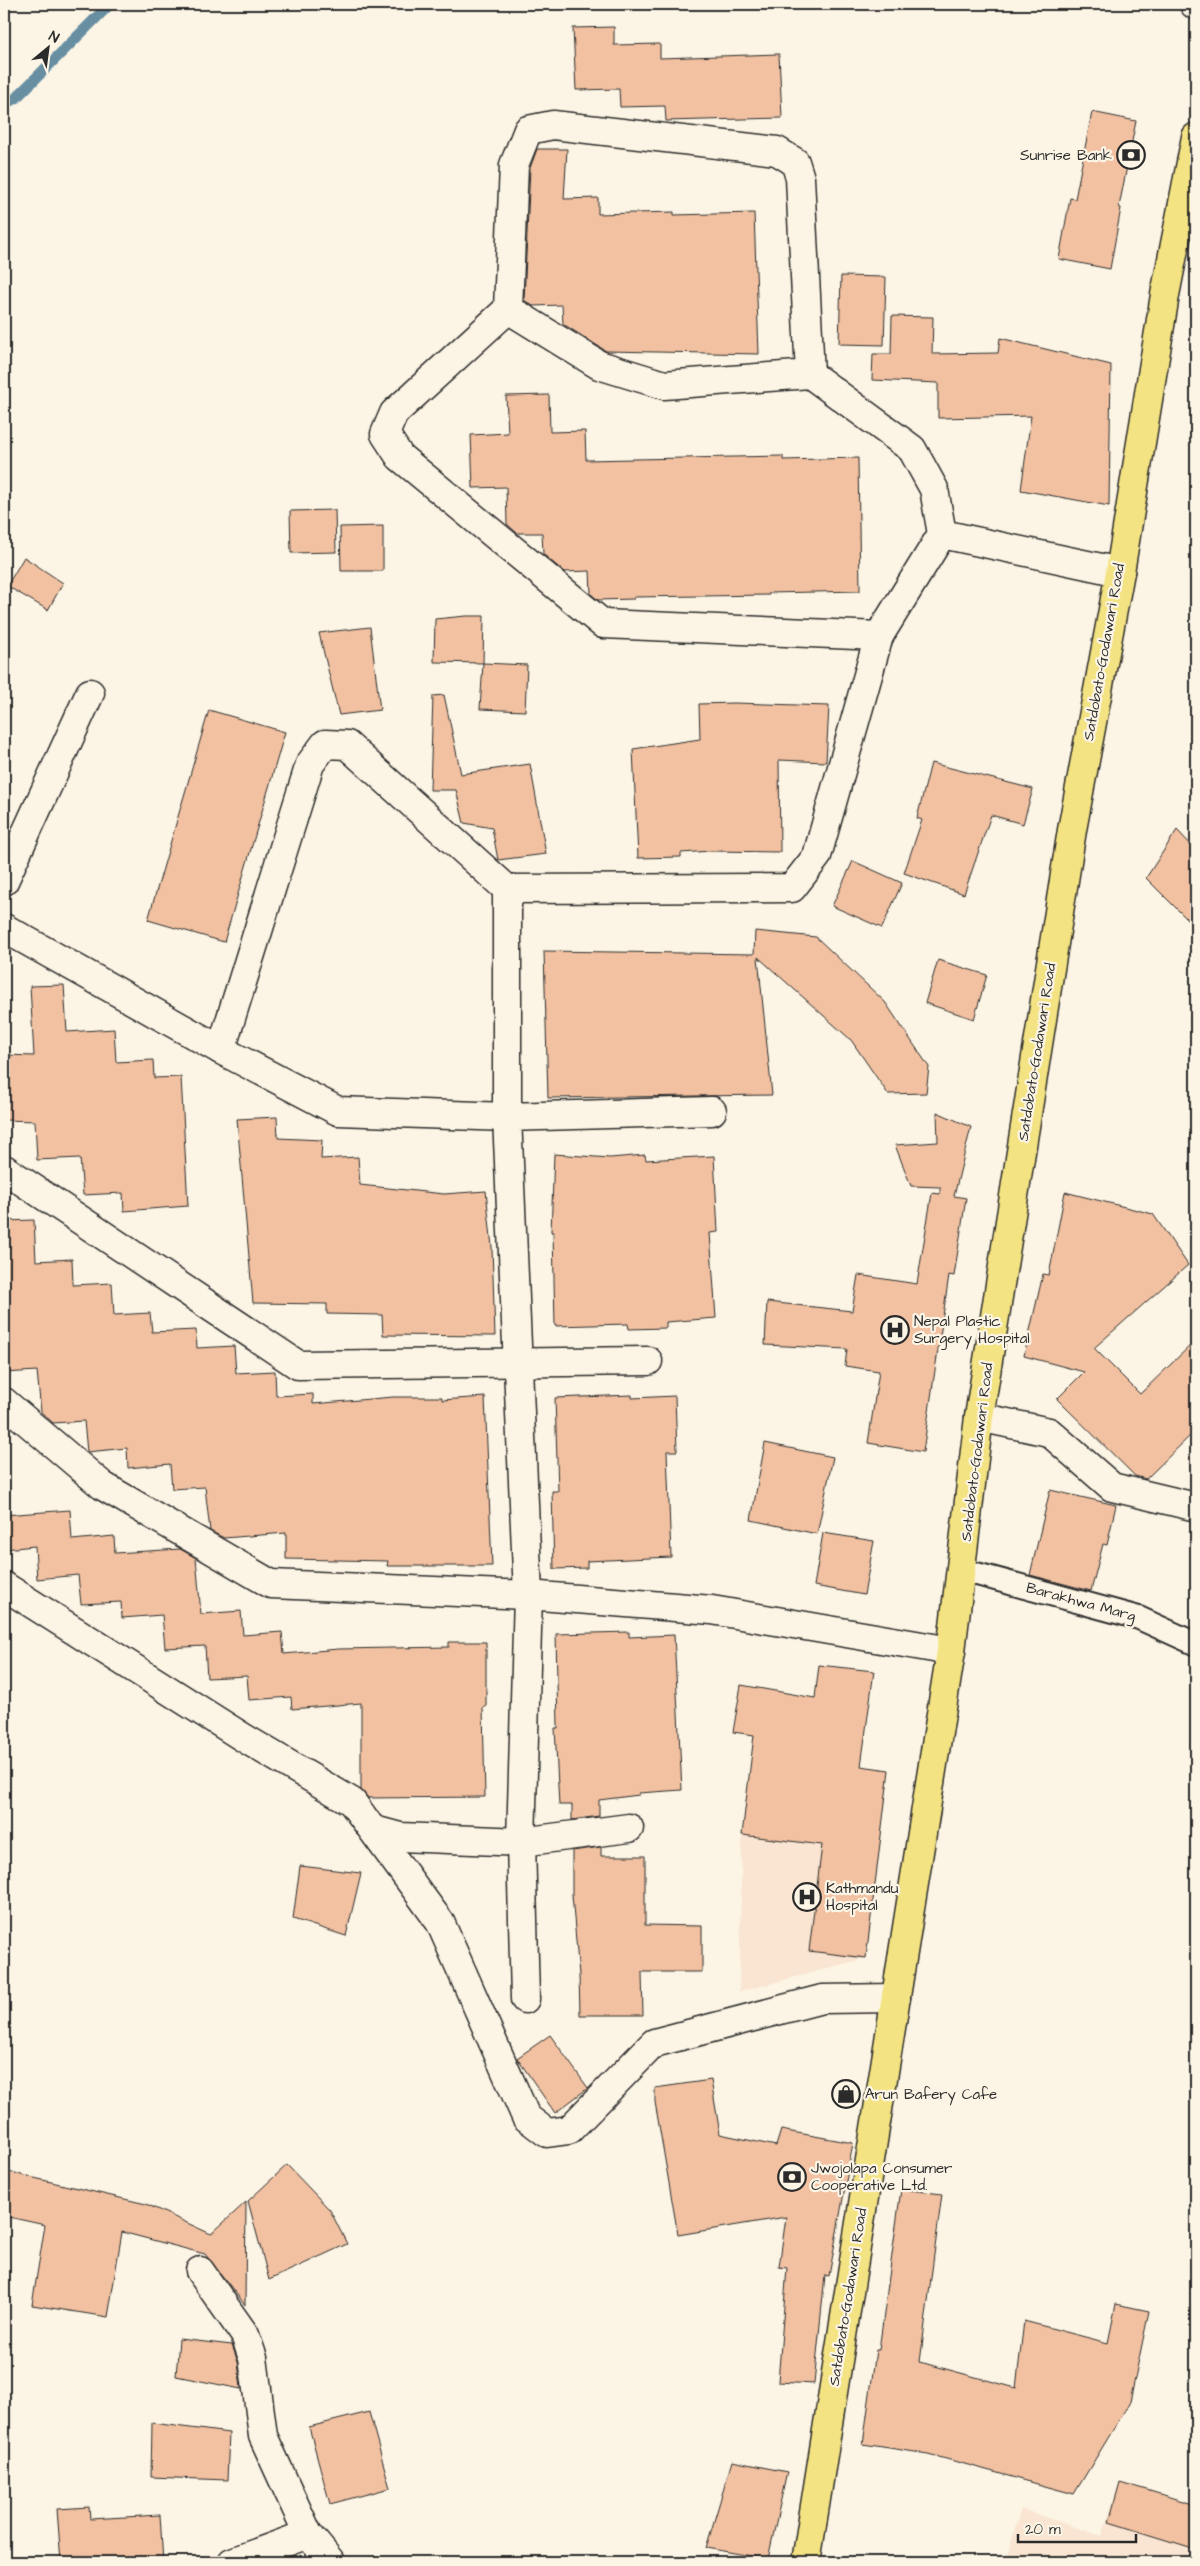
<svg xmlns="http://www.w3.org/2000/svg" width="1200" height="2566" font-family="'Architects Daughter',sans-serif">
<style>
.built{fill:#f9e5d1}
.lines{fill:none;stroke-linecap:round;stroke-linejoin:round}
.stream{stroke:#688ea2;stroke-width:11}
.building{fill:#f1c1a1;stroke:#2b2b2b}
.service-casing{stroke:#2b2b2b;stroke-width:26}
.minor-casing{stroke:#2b2b2b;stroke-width:31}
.primary-casing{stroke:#2b2b2b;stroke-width:31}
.service{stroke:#fcf5e5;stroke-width:22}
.minor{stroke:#fcf5e5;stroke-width:28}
.primary{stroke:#f4e382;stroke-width:28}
.labels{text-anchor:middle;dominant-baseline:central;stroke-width:4.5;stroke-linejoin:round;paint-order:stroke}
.poi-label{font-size:15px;fill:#2b2b2b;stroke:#fcf5e5;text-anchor:start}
.street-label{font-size:15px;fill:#2b2b2b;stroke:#fcf5e5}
</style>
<rect width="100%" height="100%" fill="#fcf5e5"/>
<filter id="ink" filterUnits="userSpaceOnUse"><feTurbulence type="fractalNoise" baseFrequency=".02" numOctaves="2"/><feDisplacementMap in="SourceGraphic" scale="10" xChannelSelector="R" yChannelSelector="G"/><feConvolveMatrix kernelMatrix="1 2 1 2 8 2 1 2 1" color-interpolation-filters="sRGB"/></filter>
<g filter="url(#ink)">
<g class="built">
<path d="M 752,1753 L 889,1770 L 866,1958 L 739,1992 L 742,1835 Z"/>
<path d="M 1120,2482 L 1196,2505 L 1196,2562 L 1005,2562 L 1021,2509 L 1102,2536 Z"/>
</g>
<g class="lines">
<path class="stream" d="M 4,103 L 15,99 L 110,4"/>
</g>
<g class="building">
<path d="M 614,27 L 614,45 L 660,44 L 660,58 L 779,54 L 782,118 L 666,121 L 665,106 L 620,107 L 619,89 L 576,90 L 573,28 Z"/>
<path d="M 1092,112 L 1136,121 L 1119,207 L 1121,208 L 1110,269 L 1059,259 L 1070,198 L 1075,199 Z"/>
<path d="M 537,149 L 567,149 L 564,199 L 598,198 L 598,214 L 674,212 L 674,215 L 754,213 L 759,354 L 606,351 L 563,324 L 562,305 L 533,306 L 524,300 L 530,168 Z"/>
<path d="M 841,276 L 886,277 L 884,345 L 839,344 Z"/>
<path d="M 892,316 L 933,317 L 932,354 L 998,353 L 1000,338 L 1111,365 L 1109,506 L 1021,490 L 1031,416 L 938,418 L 938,383 L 872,380 L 873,354 L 891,354 Z"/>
<path d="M 549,395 L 550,432 L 585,431 L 586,460 L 783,456 L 783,460 L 858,458 L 860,591 L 769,593 L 769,595 L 634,597 L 634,599 L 598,600 L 591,594 L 590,571 L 564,572 L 543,554 L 542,533 L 517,533 L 507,524 L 506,487 L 473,488 L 471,435 L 508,433 L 506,396 Z"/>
<path d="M 335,510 L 336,552 L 291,553 L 290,511 Z"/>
<path d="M 383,526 L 383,571 L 341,571 L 340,527 Z"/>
<path d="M 24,557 L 63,583 L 48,610 L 7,586 Z"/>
<path d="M 466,616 L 484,616 L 483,663 L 434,662 L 435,619 Z"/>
<path d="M 370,627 L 380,710 L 339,715 L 319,633 Z"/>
<path d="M 483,663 L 527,665 L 525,711 L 480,709 Z"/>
<path d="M 444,695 L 461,774 L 530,764 L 546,854 L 498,860 L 492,828 L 464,823 L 456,790 L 430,790 L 433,696 Z"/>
<path d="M 734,703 L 829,706 L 826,762 L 779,760 L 780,852 L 711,851 L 681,853 L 681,857 L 638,858 L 633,749 L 700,739 L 699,704 Z"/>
<path d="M 209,710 L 285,732 L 224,942 L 148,920 Z"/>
<path d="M 931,763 L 1033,789 L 1023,824 L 991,815 L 964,894 L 904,873 L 922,820 L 917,818 Z"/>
<path d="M 1177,830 L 1196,850 L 1196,928 L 1146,878 Z"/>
<path d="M 853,861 L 902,883 L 882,928 L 832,906 Z"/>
<path d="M 755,931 L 816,937 L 885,1002 L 929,1067 L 926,1093 L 888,1094 L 851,1040 L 758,957 L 772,1095 L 548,1098 L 544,951 L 754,954 Z"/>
<path d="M 938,960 L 987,975 L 974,1019 L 925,1003 Z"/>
<path d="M 64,985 L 67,1032 L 114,1029 L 116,1062 L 153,1060 L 154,1078 L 181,1077 L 188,1206 L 124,1211 L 123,1193 L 83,1195 L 80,1158 L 37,1160 L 35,1121 L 4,1120 L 4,1055 L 34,1056 L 30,986 Z"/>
<path d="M 937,1112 L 971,1127 L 954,1196 L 966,1198 L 954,1276 L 949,1275 L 923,1452 L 868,1443 L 879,1371 L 845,1366 L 847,1349 L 765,1345 L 767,1302 L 852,1311 L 858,1275 L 917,1284 L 932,1193 L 940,1194 L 940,1187 L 911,1186 L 895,1145 L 938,1142 Z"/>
<path d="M 277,1117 L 278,1138 L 322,1140 L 321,1159 L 358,1157 L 360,1185 L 444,1194 L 486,1191 L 492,1247 L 495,1336 L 383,1335 L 382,1315 L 327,1314 L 327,1304 L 253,1303 L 237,1119 Z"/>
<path d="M 554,1154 L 610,1158 L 645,1155 L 646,1160 L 714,1156 L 718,1232 L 710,1233 L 716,1318 L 666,1322 L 666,1328 L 629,1329 L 628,1324 L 555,1326 L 553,1232 L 551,1232 Z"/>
<path d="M 1065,1192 L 1153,1214 L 1188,1265 L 1094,1348 L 1140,1394 L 1196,1340 L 1196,1430 L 1146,1479 L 1135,1476 L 1057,1399 L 1084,1372 L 1024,1356 L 1043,1274 L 1049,1275 Z"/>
<path d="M 34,1220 L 36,1261 L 72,1259 L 73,1285 L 112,1283 L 114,1315 L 150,1313 L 152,1332 L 196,1330 L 197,1348 L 234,1346 L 236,1373 L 275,1371 L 276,1396 L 313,1394 L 313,1404 L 393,1397 L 442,1397 L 442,1400 L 485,1397 L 492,1566 L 387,1566 L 388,1561 L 286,1559 L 286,1533 L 224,1538 L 210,1531 L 205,1487 L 172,1489 L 170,1464 L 128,1468 L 127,1448 L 87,1452 L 84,1421 L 53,1423 L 41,1412 L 37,1371 L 4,1373 L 4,1221 Z"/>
<path d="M 632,1395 L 632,1398 L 675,1396 L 677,1451 L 667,1451 L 671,1557 L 587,1561 L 587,1568 L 554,1569 L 552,1491 L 558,1491 L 555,1398 Z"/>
<path d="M 765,1443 L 833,1457 L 817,1534 L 751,1520 Z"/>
<path d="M 1050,1490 L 1116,1505 L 1107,1545 L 1103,1544 L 1091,1591 L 1030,1575 Z"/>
<path d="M 70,1510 L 72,1540 L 114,1536 L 115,1553 L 180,1549 L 196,1558 L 201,1614 L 241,1611 L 243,1635 L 282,1632 L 284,1654 L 338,1649 L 449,1647 L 449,1642 L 486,1642 L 486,1707 L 483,1707 L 485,1797 L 368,1798 L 361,1790 L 361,1703 L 292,1709 L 291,1697 L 249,1700 L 247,1676 L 207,1678 L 205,1646 L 165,1648 L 162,1615 L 122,1618 L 121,1602 L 81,1604 L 78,1575 L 37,1579 L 35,1546 L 4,1549 L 4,1515 Z"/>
<path d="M 823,1533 L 874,1541 L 864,1595 L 814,1586 Z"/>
<path d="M 629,1632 L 629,1637 L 674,1635 L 682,1790 L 639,1793 L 639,1795 L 599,1800 L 599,1816 L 572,1820 L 572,1805 L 559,1805 L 555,1728 L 558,1728 L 556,1634 Z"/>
<path d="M 819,1665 L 874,1671 L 861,1766 L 889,1770 L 866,1958 L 809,1951 L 822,1845 L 742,1835 L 754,1735 L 733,1732 L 741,1685 L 815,1698 Z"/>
<path d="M 601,1847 L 601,1856 L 645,1856 L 645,1925 L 702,1926 L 702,1972 L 642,1972 L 643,2015 L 580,2015 L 579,1975 L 572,1895 L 572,1851 Z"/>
<path d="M 300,1866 L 361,1873 L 346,1936 L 293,1919 Z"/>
<path d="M 550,2035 L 588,2088 L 555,2113 L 517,2058 Z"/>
<path d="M 711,2080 L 720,2134 L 776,2146 L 781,2130 L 853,2143 L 829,2276 L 825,2275 L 814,2384 L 778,2382 L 787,2268 L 779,2267 L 786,2217 L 678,2235 L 655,2102 L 655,2088 Z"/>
<path d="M 287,2165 L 330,2210 L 347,2244 L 269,2280 L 248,2201 Z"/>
<path d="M 4,2171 L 146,2204 L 211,2234 L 246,2202 L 245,2305 L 205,2254 L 122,2232 L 108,2317 L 32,2305 L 45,2225 L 4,2216 Z"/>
<path d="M 901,2189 L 942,2194 L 920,2362 L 1016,2388 L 1024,2321 L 1108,2343 L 1116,2304 L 1149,2311 L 1130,2402 L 1074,2494 L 928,2454 L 863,2444 L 876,2350 L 879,2350 Z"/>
<path d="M 179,2339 L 232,2345 L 238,2362 L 241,2389 L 176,2376 Z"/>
<path d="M 369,2412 L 390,2488 L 330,2504 L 309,2427 Z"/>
<path d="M 152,2423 L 229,2433 L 227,2480 L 151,2477 Z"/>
<path d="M 732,2461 L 787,2472 L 768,2559 L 706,2548 Z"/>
<path d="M 1120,2482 L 1196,2505 L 1196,2549 L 1109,2522 Z"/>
<path d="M 89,2507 L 90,2519 L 160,2515 L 163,2562 L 61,2562 L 57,2509 Z"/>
</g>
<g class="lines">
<defs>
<path id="service" d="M 962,1570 L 1139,1618 L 1196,1644"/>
<g id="minor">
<path d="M 1194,4 L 1196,4"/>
<path d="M 508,309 L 599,365 L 664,385 L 810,374 L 912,449 L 934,489 L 942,534 L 879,636 L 603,624 L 400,457 L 385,434 L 394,413 L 508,309 L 514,165 L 528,130 L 553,125 L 777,151 L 795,162 L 800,178 L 810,374"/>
<path d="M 942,534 L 1120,572"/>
<path d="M 4,881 L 90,693"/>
<path d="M 4,928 L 221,1050 L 338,1111 L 507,1117 L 507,889"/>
<path d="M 221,1050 L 310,764 L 325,744 L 347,745 L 507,889 L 792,888 L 817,856 L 879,636"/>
<path d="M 4,1169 L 298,1365 L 648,1361"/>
<path d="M 4,1402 L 103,1486 L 271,1584 L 528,1595 L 712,1610 L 951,1651"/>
<path d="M 979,1417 L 1049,1432 L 1112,1487 L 1196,1507"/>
<path d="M 4,1586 L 244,1738 L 352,1802 L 440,1922 L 526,2117 L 547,2133 L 569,2130 L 654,2043 L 822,1999 L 896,1998"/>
<path d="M 374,1830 L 400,1837 L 521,1842 L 629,1828"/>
<path d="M 525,1999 L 521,1842 L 528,1595 L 507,1117 L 712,1111"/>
<path d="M 200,2271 L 245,2335 L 253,2358 L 263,2436 L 308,2534 L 331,2562"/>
<path d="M 232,2562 L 308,2534"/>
</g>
<path id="primary" d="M 806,2562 L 951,1651 L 979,1417 L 1072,830 L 1120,572 L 1165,295 L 1196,137"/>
</defs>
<use href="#service" class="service-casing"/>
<use href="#minor" class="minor-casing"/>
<use href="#primary" class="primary-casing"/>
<use href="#service" class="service"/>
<use href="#minor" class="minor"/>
<use href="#primary" class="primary"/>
</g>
</g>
<defs>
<symbol id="bank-ring" viewBox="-11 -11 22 22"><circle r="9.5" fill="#fcf5e5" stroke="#2b2b2b" stroke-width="1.5"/><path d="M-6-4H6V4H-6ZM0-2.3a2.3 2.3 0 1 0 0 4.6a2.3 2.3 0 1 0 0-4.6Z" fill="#2b2b2b"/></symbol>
<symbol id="hospital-ring" viewBox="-11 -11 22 22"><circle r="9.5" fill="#fcf5e5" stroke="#2b2b2b" stroke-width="1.5"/><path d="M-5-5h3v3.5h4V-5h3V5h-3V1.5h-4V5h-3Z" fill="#2b2b2b"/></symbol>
<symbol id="shop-ring" viewBox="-11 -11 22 22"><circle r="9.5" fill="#fcf5e5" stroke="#2b2b2b" stroke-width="1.5"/><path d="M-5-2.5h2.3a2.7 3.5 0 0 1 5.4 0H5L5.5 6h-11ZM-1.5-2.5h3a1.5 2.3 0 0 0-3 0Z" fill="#2b2b2b"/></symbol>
</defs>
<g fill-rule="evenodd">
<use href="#bank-ring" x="1115" y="139" width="32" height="32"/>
<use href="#hospital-ring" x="879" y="1314" width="32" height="32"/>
<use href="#hospital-ring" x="791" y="1881" width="32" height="32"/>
<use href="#shop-ring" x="830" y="2078" width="32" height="32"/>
<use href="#bank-ring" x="776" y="2161" width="32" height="32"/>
</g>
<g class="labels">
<g class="poi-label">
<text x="1112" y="155" text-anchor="end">Sunrise Bank</text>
<text x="914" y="1321">Nepal Plastic<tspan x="914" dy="17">Surgery Hospital</tspan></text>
<text x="826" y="1888">Kathmandu<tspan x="826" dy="17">Hospital</tspan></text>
<text x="865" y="2094">Arun Bafery Cafe</text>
<text x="811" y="2168">Jwojolapa Consumer<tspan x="811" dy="17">Cooperative Ltd.</tspan></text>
</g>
<g class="street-label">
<text transform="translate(1104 652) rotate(-80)">Satdobato-Godawari Road</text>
<text transform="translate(1037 1052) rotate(-81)">Satdobato-Godawari Road</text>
<text transform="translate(977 1452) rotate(-83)">Satdobato-Godawari Road</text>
<text transform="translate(1081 1602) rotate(15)">Barakhwa Marg</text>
<text transform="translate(848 2297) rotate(-81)">Satdobato-Godawari Road</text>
</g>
</g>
<rect width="1200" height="2566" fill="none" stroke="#fcf5e5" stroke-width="20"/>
<rect x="10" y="10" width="1180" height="2546" fill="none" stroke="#2b2b2b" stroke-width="2" filter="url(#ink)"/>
<g transform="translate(48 48) rotate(29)" stroke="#fcf5e5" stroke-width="4" paint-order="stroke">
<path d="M0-4L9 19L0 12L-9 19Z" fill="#2b2b2b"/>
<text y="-8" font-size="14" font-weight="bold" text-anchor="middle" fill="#2b2b2b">N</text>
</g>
<path d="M1018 2534v8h118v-8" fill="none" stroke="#2b2b2b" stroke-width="2.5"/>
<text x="1025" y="2534" font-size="15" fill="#2b2b2b" stroke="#fcf5e5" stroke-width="4" paint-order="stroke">20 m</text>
</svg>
